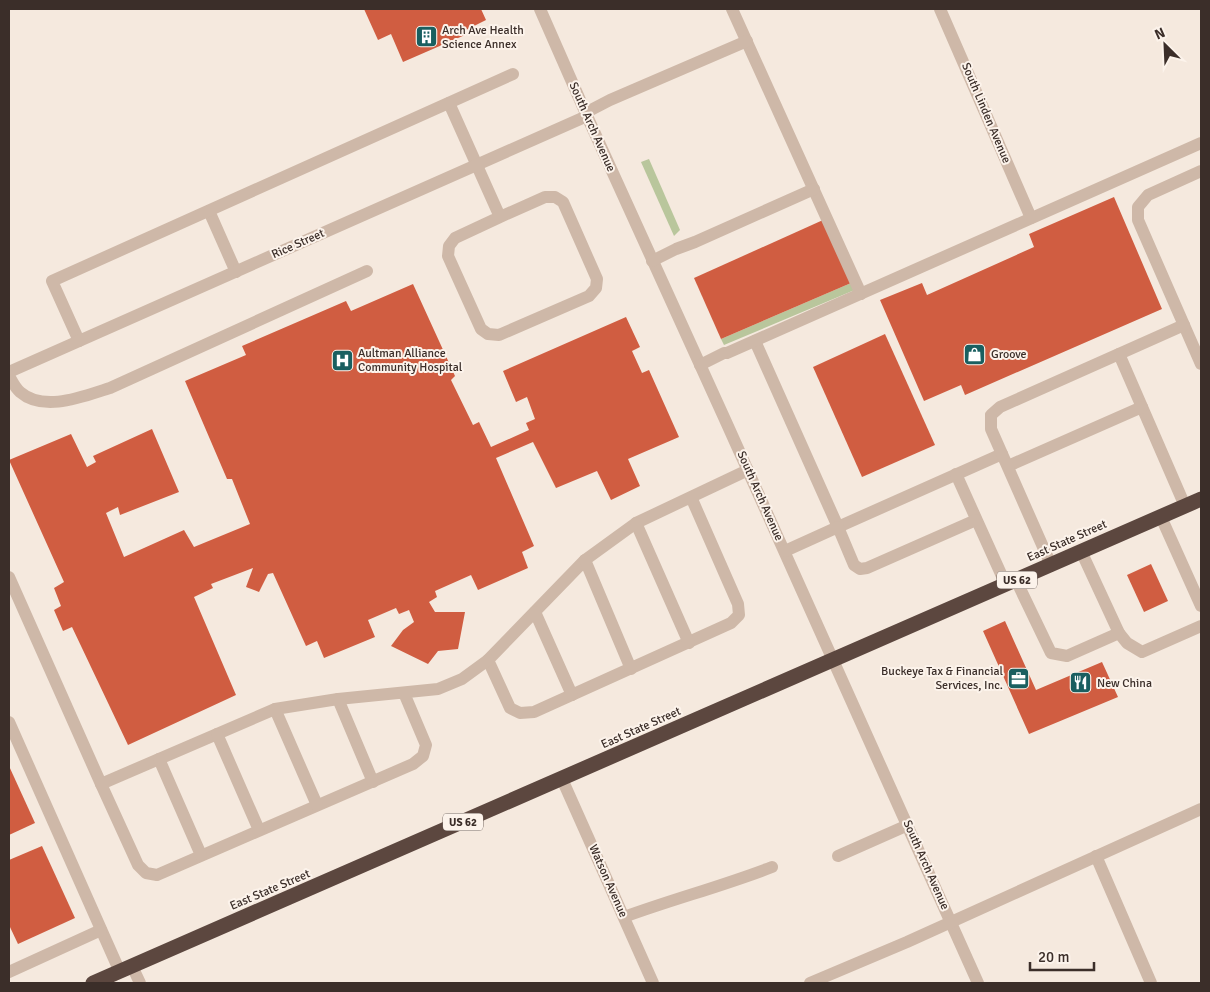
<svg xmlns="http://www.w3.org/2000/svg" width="1210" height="992" font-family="Signika,sans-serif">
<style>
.green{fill:#b9c69c}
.building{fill:#d05d41}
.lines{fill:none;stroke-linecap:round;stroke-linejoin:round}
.minor{stroke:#ceb8a8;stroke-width:12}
.highway{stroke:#5c473f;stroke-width:15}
.labels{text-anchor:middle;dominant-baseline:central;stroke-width:4;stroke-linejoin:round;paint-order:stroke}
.shield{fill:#fcf3eb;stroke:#756963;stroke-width:1}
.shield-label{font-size:11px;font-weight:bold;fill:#3b2e29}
.poi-label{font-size:12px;fill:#3b2e29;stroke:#fcf3eb;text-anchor:start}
.street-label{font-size:12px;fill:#3b2e29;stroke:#fcf3eb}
</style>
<rect width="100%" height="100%" fill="#f5e9de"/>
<g class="green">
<path d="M 649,159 L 680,230 L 674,236 L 641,162 Z"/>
<path d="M 851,283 L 857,289 L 724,345 L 721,339 Z"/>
</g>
<g class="building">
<path d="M 364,9 L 481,9 L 486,20 L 464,31 L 465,35 L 403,62 L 391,34 L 378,40 Z"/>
<path d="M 1114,197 L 1162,309 L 965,395 L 961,385 L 924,401 L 880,300 L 922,283 L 927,295 L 1034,247 L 1029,234 Z"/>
<path d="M 823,220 L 851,283 L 721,339 L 694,278 Z"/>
<path d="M 413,284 L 455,376 L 451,380 L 473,425 L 479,422 L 491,447 L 529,430 L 526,423 L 535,419 L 527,397 L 516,402 L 503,371 L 626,317 L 640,347 L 632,351 L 642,373 L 649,370 L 679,437 L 628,459 L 640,486 L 611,500 L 597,471 L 556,488 L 533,442 L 496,458 L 534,546 L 522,552 L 528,568 L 478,590 L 471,575 L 435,591 L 437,597 L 429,602 L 435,612 L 465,612 L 458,649 L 438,651 L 428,664 L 391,646 L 403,630 L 414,622 L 409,610 L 399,614 L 396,608 L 368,620 L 375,637 L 324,658 L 317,641 L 306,646 L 273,573 L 268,574 L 259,592 L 246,587 L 253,568 L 211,584 L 213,588 L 194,597 L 236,695 L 128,745 L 72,627 L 63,631 L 54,610 L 61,606 L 54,588 L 64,582 L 9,460 L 71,434 L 87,467 L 96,462 L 93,456 L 152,429 L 179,492 L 120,515 L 118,507 L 106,513 L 124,557 L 184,530 L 194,547 L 250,524 L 232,479 L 227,479 L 185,381 L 246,355 L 242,346 L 346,301 L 351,311 Z"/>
<path d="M 885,334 L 935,445 L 862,477 L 813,367 Z"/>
<path d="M 1151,564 L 1168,601 L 1144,612 L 1127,575 Z"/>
<path d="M 1005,621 L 1036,690 L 1102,662 L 1118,697 L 1029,734 L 983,631 Z"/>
<path d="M 9,766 L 35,823 L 9,835 Z"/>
<path d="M 42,846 L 75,918 L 18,944 L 9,925 L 9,860 Z"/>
</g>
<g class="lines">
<g class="minor">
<path d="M 540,9 L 587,116 L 727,424 L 978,983"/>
<path d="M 732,9 L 861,294"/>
<path d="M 940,9 L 1031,218"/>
<path d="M 449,103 L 500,217 L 455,238 L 449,246 L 448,256 L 481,329 L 488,334 L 499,335 L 589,296 L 596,288 L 597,279 L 563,202 L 555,197 L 545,197 L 500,217"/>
<path d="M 585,113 L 610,100 L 747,41"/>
<path d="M 1201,171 L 1148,195 L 1138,207 L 1138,220 L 1201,364"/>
<path d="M 209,211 L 236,272"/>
<path d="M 652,261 L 676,249 L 695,242 L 814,189"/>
<path d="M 79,341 L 52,281 L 513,74"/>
<path d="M 755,341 L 838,527 L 1002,454"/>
<path d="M 1119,354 L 1185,506"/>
<path d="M 700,365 L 724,353 L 727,353 L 1201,143"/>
<path d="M 9,372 L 587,116"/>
<path d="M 9,376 C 12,381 15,388 20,392 C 44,413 84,396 110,388 L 367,271"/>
<path d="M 1008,466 L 1142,407"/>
<path d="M 956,474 L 1006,585"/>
<path d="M 691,497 L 738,604 L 739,615 L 731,623 L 534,712 L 520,713 L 510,708 L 488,660 L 585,560 L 636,523 L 748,470"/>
<path d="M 1161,517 L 1201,606"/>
<path d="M 636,523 L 689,643"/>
<path d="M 785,551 L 838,527 L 854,565 L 860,569 L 867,568 L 976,520"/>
<path d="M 1081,551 L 1119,633"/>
<path d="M 585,560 L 631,669"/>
<path d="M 1051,565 L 991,429 L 991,415 L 1000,407 L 1184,325"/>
<path d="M 9,577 L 101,784"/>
<path d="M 1016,580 L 1051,653 L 1067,656 L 1119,633 L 1127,643 L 1142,652 L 1201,626"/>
<path d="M 535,612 L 572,695"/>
<path d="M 404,693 L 426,745 L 423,756 L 413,764 L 157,875 L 146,873 L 138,865 L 101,784 L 275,709 L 338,699 L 438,689 L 462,679 L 488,660"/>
<path d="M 338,699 L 373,782"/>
<path d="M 275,709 L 317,805"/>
<path d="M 9,722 L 120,972"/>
<path d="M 217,734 L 259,830"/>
<path d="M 159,759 L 201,855"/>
<path d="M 562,779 L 653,983"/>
<path d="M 838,856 L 908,825"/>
<path d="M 1096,856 L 1151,983"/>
<path d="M 624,917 C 673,899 723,886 772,867"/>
<path d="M 132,966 L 140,983"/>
<path d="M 9,972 L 101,930"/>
<path d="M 810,983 L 907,942 L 1201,809"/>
</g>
<path class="highway" d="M 93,983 L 1201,499"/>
</g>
<defs>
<symbol id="building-square" viewBox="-11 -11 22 22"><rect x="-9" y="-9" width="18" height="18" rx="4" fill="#1a5f60" stroke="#fcf3eb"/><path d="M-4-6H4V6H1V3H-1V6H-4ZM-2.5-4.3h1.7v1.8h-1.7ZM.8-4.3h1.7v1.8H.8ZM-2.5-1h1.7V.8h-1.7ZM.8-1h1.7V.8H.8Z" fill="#fff"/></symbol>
<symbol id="shop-square" viewBox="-11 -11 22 22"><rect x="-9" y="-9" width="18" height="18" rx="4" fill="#1a5f60" stroke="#fcf3eb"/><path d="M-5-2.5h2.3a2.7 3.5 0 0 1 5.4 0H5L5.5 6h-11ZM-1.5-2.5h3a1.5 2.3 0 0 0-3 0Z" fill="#fff"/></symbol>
<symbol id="hospital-square" viewBox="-11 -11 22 22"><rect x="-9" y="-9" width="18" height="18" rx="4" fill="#1a5f60" stroke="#fcf3eb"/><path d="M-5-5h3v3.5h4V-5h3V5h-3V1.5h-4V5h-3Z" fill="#fff"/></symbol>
<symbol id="office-square" viewBox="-11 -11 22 22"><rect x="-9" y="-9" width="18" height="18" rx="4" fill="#1a5f60" stroke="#fcf3eb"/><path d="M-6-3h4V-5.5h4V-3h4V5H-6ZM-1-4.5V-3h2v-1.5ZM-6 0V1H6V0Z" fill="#fff"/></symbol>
<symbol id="restaurant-square" viewBox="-11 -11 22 22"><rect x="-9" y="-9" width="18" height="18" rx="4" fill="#1a5f60" stroke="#fcf3eb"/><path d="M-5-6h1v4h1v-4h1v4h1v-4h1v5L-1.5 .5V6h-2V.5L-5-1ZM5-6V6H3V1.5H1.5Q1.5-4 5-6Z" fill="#fff"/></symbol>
</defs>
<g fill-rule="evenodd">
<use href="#building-square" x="414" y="24" width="25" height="25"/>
<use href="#shop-square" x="962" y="342" width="25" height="25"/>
<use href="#hospital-square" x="330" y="348" width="25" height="25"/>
<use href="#office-square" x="1006" y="666" width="25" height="25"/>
<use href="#restaurant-square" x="1068" y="670" width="25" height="25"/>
</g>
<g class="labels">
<g class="shield">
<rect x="997" y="571.5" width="40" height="17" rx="4"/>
<rect x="443" y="813.5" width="40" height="17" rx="4"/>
</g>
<g class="shield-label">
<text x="1017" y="580">US 62</text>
<text x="463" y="822">US 62</text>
</g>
<g class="poi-label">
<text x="442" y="30">Arch Ave Health<tspan x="442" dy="14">Science Annex</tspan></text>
<text x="358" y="353">Aultman Alliance<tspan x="358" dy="14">Community Hospital</tspan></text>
<text x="991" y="354">Groove</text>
<text x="1003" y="671" text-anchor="end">Buckeye Tax &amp; Financial<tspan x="1003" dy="14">Services, Inc.</tspan></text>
<text x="1097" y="683">New China</text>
</g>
<g class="street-label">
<text transform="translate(986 113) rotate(67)">South Linden Avenue</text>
<text transform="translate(592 127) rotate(66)">South Arch Avenue</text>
<text transform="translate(298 244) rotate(-24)">Rice Street</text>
<text transform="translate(760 496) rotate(66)">South Arch Avenue</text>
<text transform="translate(1067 541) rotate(-24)">East State Street</text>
<text transform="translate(641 728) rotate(-24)">East State Street</text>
<text transform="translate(926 865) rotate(66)">South Arch Avenue</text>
<text transform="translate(608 881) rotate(66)">Watson Avenue</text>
<text transform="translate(270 890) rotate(-23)">East State Street</text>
</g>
</g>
<rect width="1210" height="992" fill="none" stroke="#3b2e29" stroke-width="20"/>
<g transform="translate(1165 45) rotate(336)" stroke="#fcf3eb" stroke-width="4" paint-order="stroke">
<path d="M0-4L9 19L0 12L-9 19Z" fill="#3b2e29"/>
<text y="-8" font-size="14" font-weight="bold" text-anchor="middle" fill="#3b2e29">N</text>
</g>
<path d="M1030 962v8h64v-8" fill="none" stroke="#3b2e29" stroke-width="2.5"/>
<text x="1038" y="962" font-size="15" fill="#3b2e29" stroke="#fcf3eb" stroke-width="4" paint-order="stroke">20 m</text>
</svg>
